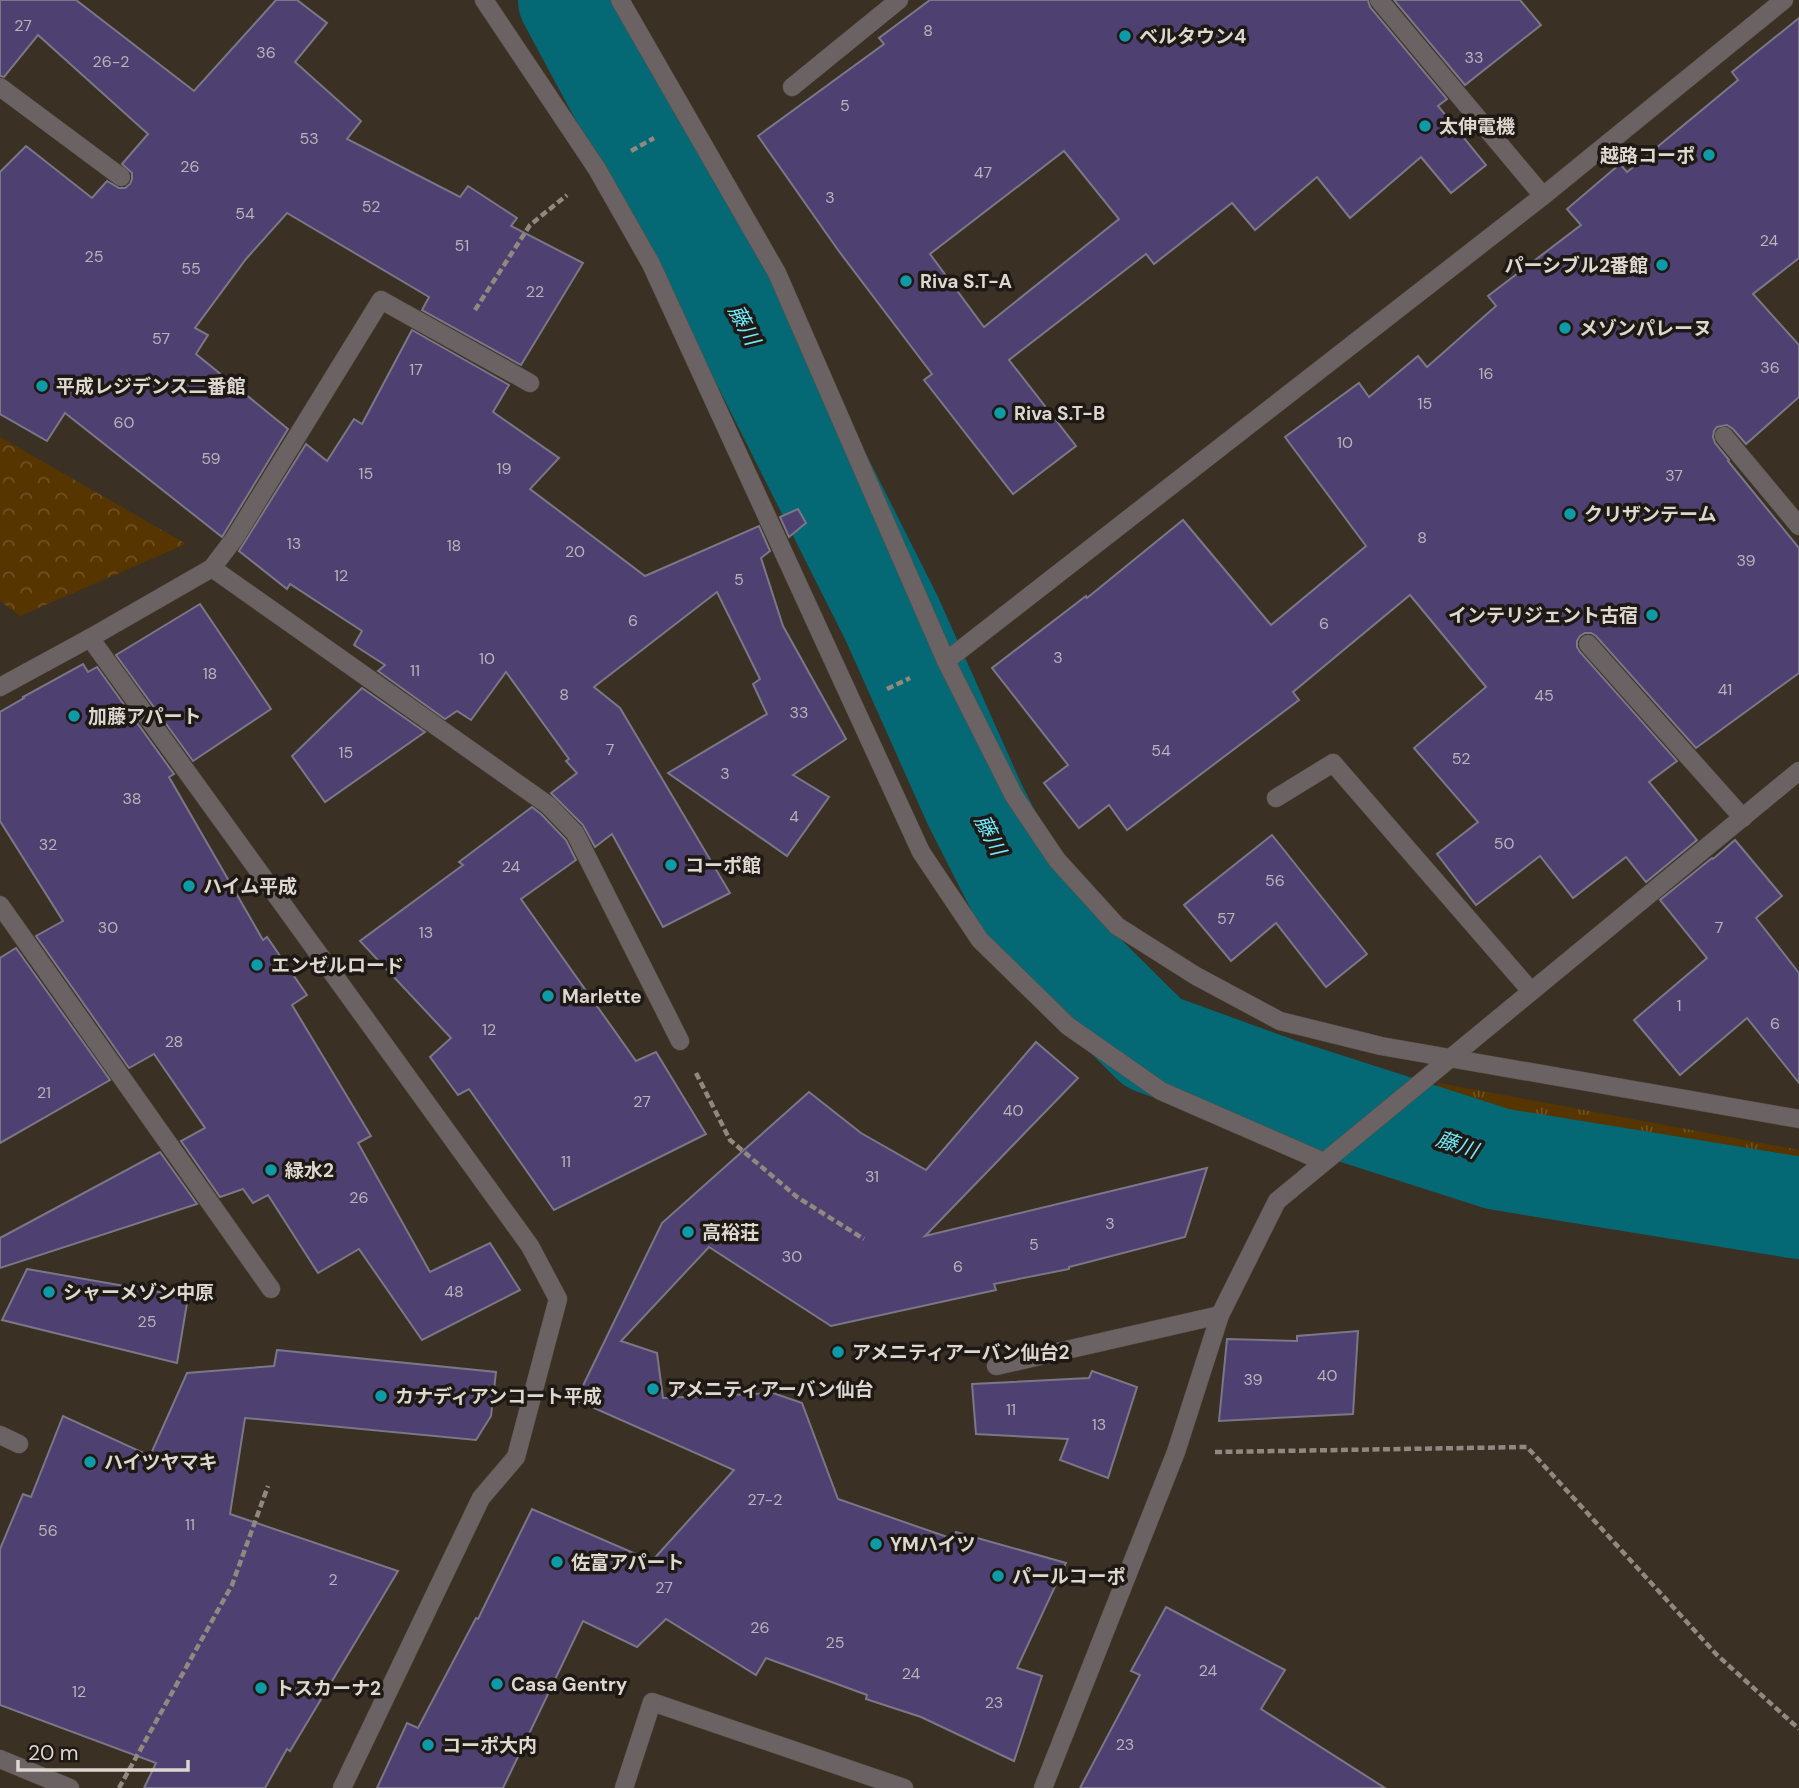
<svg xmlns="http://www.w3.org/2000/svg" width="1799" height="1788" font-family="'DM Sans','Noto Sans JP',sans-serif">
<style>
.grass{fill:url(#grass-tufts)}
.park{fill:url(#park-crowns)}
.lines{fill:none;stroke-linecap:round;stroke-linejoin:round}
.river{stroke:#056975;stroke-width:102}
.building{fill:#4e4172;stroke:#7a7787;stroke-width:2;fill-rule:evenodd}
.minor-casing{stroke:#584e43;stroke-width:19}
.path{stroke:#91887f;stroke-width:4.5;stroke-dasharray:7 3.5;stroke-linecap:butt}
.minor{stroke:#6b6263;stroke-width:18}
.culture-dot{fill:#0f9aa8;stroke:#1e1914;stroke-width:2.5}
.labels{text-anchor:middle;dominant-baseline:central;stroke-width:7;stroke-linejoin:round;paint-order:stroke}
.number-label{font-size:16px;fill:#bab2b8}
.poi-label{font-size:19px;font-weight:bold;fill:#ded7d0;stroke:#1e1914;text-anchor:start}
.water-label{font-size:21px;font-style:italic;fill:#72eafd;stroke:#1e1914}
</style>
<defs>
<pattern id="grass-tufts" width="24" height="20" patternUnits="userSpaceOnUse" patternTransform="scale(1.75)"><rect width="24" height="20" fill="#563500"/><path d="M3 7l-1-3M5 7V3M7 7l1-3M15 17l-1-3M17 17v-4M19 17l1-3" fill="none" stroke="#6e5224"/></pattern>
<pattern id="park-crowns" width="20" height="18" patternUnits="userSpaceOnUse" patternTransform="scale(1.75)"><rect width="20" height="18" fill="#563500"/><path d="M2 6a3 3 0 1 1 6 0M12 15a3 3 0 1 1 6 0" fill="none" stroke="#6e5224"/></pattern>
</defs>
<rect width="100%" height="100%" fill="#3b3024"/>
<path class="grass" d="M 1439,1083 L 1799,1150 L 1799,1192 L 1402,1120 Z"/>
<path class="park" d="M 0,437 L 186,544 L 20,616 L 0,601 Z"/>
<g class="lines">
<path class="river" d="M 569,0 L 745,327 L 892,619 L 975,805 L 1038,929 L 1153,1043 L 1277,1088 L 1498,1159 L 1799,1208"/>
</g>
<g class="building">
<path d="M 0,0 L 76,0 L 194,91 L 276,0 L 297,0 L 327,23 L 295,62 L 361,121 L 347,139 L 460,197 L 468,186 L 517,218 L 511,226 L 583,263 L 521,365 L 422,310 L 429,297 L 287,213 L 246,259 L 195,328 L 208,335 L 196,354 L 288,429 L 222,537 L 65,413 L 47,441 L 0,414 L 0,172 L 26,146 L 92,198 L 107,181 L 119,188 L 125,188 L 130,184 L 132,179 L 132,173 L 122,164 L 148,134 L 38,35 L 4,77 L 0,76 Z"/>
<path d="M 930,0 L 1368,0 L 1370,7 L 1447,99 L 1438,106 L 1486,165 L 1451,193 L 1421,157 L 1350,218 L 1317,177 L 1255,230 L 1232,203 L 1154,264 L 1146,254 L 1009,360 L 1076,446 L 1013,494 L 924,380 L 932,374 L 838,250 L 758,136 L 884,44 L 879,38 ZM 1064,151 L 1119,219 L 984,327 L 930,254 Z"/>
<path d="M 1394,0 L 1520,0 L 1541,25 L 1465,85 Z"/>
<path d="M 1799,18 L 1799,258 L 1753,294 L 1799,345 L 1799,397 L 1746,444 L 1733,429 L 1727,425 L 1717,427 L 1714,431 L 1713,437 L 1715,443 L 1729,460 L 1728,461 L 1799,548 L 1799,673 L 1696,748 L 1596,636 L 1591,633 L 1585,633 L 1580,636 L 1577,641 L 1577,647 L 1580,652 L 1677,761 L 1649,782 L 1697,840 L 1646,882 L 1626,857 L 1573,898 L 1540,856 L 1476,905 L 1437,854 L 1478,822 L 1414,748 L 1486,687 L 1410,595 L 1293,692 L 1299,700 L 1127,830 L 1109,805 L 1079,828 L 1044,783 L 1068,765 L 992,668 L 1086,596 L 1087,598 L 1183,520 L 1271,625 L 1366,546 L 1285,437 L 1359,383 L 1369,397 L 1418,356 L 1427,367 L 1496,306 L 1488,296 L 1581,225 L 1567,209 L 1620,164 L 1627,172 L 1738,80 L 1732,72 Z"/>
<path d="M 412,330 L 509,385 L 493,412 L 559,458 L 530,489 L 645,576 L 759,526 L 770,551 L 761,558 L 783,626 L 846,739 L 793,775 L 829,797 L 787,856 L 668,773 L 767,714 L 753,684 L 760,679 L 717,592 L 594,687 L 620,708 L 730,893 L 663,927 L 612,834 L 595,847 L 583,825 L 551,793 L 577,773 L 566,761 L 569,759 L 506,672 L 471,720 L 457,711 L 445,719 L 378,671 L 385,665 L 354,645 L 362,631 L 290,584 L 287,589 L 239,551 L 306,444 L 327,461 L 354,419 L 362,424 Z"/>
<path d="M 798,509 L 806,523 L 789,537 L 780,517 Z"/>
<path d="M 200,604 L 271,709 L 193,761 L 116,655 Z"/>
<path d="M 83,664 L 88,672 L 97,667 L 174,774 L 169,777 L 263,940 L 267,937 L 307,995 L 292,1005 L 371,1136 L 358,1143 L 430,1272 L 490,1243 L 520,1290 L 422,1340 L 359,1249 L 318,1273 L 268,1195 L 253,1203 L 243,1189 L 220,1197 L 181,1141 L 205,1128 L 154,1054 L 129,1068 L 36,936 L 63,921 L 0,821 L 0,712 L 24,698 L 23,697 Z"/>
<path d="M 362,688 L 425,732 L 325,802 L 292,756 Z"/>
<path d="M 532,807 L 541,814 L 566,840 L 576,860 L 521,899 L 636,1061 L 656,1052 L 706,1134 L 554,1210 L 469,1089 L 458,1095 L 430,1057 L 451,1038 L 360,941 L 463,865 L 459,862 Z"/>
<path d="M 1272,835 L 1367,954 L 1326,987 L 1276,923 L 1231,961 L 1184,905 Z"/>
<path d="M 1735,840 L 1782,896 L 1756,918 L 1799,973 L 1799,1083 L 1747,1018 L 1680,1075 L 1634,1020 L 1707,958 L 1660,900 L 1712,858 L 1713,859 Z"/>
<path d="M 16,948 L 110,1080 L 0,1143 L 0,958 Z"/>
<path d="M 1036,1042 L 1078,1078 L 925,1236 L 1207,1168 L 1185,1237 L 1069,1267 L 1069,1269 L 994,1284 L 996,1290 L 831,1326 L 709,1247 L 621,1341 L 657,1353 L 663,1398 L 773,1393 L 802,1403 L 838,1499 L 953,1539 L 956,1532 L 1066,1563 L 1017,1668 L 1042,1676 L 1014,1761 L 921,1717 L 866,1699 L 867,1695 L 766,1658 L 756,1675 L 666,1619 L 637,1647 L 583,1621 L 503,1788 L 377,1788 L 407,1723 L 418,1728 L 476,1618 L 478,1619 L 532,1509 L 652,1561 L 734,1470 L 576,1400 L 662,1223 L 809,1092 L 861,1133 L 926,1170 Z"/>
<path d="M 160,1152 L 197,1204 L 0,1268 L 0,1238 Z"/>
<path d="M 27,1269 L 188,1297 L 177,1363 L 2,1320 Z"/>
<path d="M 1358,1331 L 1353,1414 L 1219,1421 L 1227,1339 L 1297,1341 L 1297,1336 Z"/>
<path d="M 277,1350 L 496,1372 L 491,1416 L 476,1440 L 245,1418 L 230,1514 L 398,1571 L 290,1751 L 287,1749 L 265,1788 L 144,1788 L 156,1763 L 0,1705 L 0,1549 L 23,1494 L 31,1497 L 63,1416 L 150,1456 L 187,1373 L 274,1366 Z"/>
<path d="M 1092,1371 L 1137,1387 L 1108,1478 L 1060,1460 L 1068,1439 L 976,1434 L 972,1384 L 1089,1378 Z"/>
<path d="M 1166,1607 L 1285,1670 L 1261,1709 L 1385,1788 L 1080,1788 L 1140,1675 L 1131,1671 Z"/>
</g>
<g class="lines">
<defs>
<g id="minor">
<path d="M 484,0 L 597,169 L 651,264 L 921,852 L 980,940 L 1068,1026 L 1161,1091 L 1324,1162"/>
<path d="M 620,0 L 777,273 L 946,661 L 1014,796 L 1057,860 L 1117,926 L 1196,976 L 1280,1021 L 1381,1046 L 1799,1119"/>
<path d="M 1379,0 L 1543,196"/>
<path d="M 0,87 L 121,177"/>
<path d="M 792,87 L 899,0"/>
<path d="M 1724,436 L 1799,526"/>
<path d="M 212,568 L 548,805 L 575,833 L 680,1041"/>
<path d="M 90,638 L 530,1246 L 558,1299 L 516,1457 L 481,1498 L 342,1788"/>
<path d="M 1588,644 L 1743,818"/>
<path d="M 946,661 L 1543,196 L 1784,0"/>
<path d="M 0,687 L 90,638 L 212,568 L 234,539 L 381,300 L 530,383"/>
<path d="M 1276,798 L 1333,763 L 1531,991"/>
<path d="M 0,905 L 271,1289"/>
<path d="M 996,1366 L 1220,1315"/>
<path d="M 0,1435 L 19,1444"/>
<path d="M 0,1759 L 70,1788"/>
<path d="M 624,1788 L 652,1702 L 904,1788"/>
<path d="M 1043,1788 L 1176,1452 L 1220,1315 L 1277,1201 L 1799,771"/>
</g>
</defs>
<use href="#minor" class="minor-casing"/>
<g class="path">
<path d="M 631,151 L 654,138"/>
<path d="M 475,310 L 530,225 L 567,195"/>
<path d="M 887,689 L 910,678"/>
<path d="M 696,1073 L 730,1140 L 797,1197 L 864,1239"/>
<path d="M 1215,1452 L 1527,1447 L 1717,1655 L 1799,1729"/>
<path d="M 119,1788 L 232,1585 L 268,1486"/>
</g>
<use href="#minor" class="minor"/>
</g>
<g class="culture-dot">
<circle cx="1125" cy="36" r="7"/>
<circle cx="1425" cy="126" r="7"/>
<circle cx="1709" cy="155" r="7"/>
<circle cx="1662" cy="265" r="7"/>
<circle cx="906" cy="281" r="7"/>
<circle cx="1565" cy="328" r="7"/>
<circle cx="42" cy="386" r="7"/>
<circle cx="1000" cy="413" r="7"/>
<circle cx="1570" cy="514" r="7"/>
<circle cx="1652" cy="615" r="7"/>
<circle cx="74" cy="716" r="7"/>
<circle cx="671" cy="865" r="7"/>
<circle cx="189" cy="886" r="7"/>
<circle cx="257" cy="965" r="7"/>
<circle cx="548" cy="996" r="7"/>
<circle cx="271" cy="1170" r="7"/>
<circle cx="688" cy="1232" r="7"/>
<circle cx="49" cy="1292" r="7"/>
<circle cx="838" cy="1352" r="7"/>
<circle cx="653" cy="1389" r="7"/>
<circle cx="381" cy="1396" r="7"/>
<circle cx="90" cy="1462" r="7"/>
<circle cx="876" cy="1544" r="7"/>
<circle cx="557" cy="1562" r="7"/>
<circle cx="998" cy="1576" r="7"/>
<circle cx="497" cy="1684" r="7"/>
<circle cx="261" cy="1688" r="7"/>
<circle cx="428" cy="1745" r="7"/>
</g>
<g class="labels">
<g class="number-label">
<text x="23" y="25">27</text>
<text x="928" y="30">8</text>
<text x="266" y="52">36</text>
<text x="1474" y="57">33</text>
<text x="111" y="61">26-2</text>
<text x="845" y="105">5</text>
<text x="309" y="138">53</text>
<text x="190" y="166">26</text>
<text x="983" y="172">47</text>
<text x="830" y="197">3</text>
<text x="371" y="206">52</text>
<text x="245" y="213">54</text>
<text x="1769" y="240">24</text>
<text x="462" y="245">51</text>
<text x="94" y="256">25</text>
<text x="191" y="268">55</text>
<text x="535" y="291">22</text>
<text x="161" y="338">57</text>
<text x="1770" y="367">36</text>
<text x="416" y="369">17</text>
<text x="1486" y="373">16</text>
<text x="1425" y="403">15</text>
<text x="124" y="422">60</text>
<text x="1345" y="442">10</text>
<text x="211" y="458">59</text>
<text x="504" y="468">19</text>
<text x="366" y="473">15</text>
<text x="1674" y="475">37</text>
<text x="1422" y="537">8</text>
<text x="294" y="543">13</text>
<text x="454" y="545">18</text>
<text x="575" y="551">20</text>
<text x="1746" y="560">39</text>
<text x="341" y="575">12</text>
<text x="739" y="579">5</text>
<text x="633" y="620">6</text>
<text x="1324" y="623">6</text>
<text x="1058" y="657">3</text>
<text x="487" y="658">10</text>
<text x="415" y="670">11</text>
<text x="210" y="673">18</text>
<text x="1725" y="689">41</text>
<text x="564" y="694">8</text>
<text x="1544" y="695">45</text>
<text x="799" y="712">33</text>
<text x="610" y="749">7</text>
<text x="1161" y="750">54</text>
<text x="346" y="752">15</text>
<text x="1461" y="758">52</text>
<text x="725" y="773">3</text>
<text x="132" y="798">38</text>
<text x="794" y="816">4</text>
<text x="1504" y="843">50</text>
<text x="48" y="844">32</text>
<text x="511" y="866">24</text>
<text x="1275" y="880">56</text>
<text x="1226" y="918">57</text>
<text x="108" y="927">30</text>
<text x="1719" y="927">7</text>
<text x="426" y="932">13</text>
<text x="1679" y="1005">1</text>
<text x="1775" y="1023">6</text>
<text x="489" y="1029">12</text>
<text x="174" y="1041">28</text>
<text x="44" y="1092">21</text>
<text x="642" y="1101">27</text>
<text x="1013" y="1110">40</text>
<text x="566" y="1161">11</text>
<text x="872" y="1176">31</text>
<text x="359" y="1197">26</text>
<text x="1110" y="1223">3</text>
<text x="1034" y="1244">5</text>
<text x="792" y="1256">30</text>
<text x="958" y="1266">6</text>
<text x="454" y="1291">48</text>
<text x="147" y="1321">25</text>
<text x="1327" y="1375">40</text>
<text x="1253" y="1379">39</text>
<text x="1011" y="1409">11</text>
<text x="1099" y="1424">13</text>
<text x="765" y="1499">27-2</text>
<text x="190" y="1524">11</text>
<text x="48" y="1530">56</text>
<text x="333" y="1579">2</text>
<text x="664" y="1587">27</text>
<text x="760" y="1627">26</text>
<text x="835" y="1642">25</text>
<text x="1208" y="1670">24</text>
<text x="911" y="1673">24</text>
<text x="79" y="1691">12</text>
<text x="994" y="1702">23</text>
<text x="1125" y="1744">23</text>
</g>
<g class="poi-label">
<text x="1139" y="36">ベルタウン4</text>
<text x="1439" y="126">太伸電機</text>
<text x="1695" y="155" text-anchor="end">越路コーポ</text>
<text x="1648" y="265" text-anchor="end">パーシブル2番館</text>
<text x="920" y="281">Riva S.T-A</text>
<text x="1579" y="328">メゾンパレーヌ</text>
<text x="56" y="386">平成レジデンス二番館</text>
<text x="1014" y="413">Riva S.T-B</text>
<text x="1584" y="514">クリザンテーム</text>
<text x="1638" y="615" text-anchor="end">インテリジェント古宿</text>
<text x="88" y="716">加藤アパート</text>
<text x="685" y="865">コーポ館</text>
<text x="203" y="886">ハイム平成</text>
<text x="271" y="965">エンゼルロード</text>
<text x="562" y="996">Marlette</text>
<text x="285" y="1170">緑水2</text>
<text x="702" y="1232">高裕荘</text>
<text x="63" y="1292">シャーメゾン中原</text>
<text x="852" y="1352">アメニティアーバン仙台2</text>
<text x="667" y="1389">アメニティアーバン仙台</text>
<text x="395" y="1396">カナディアンコート平成</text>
<text x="104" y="1462">ハイツヤマキ</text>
<text x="890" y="1544">YMハイツ</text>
<text x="571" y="1562">佐富アパート</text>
<text x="1012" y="1576">パールコーポ</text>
<text x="511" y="1684">Casa Gentry</text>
<text x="275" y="1688">トスカーナ2</text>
<text x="442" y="1745">コーポ大内</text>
</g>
<g class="water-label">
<text transform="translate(744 325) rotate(62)">藤川</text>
<text transform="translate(990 835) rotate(63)">藤川</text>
<text transform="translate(1457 1145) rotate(19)">藤川</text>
</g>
</g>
<path d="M18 1760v10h170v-10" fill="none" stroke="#ded7d0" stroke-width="3.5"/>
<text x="28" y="1760" font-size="21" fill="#ded7d0" stroke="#1e1914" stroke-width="5" paint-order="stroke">20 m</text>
</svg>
